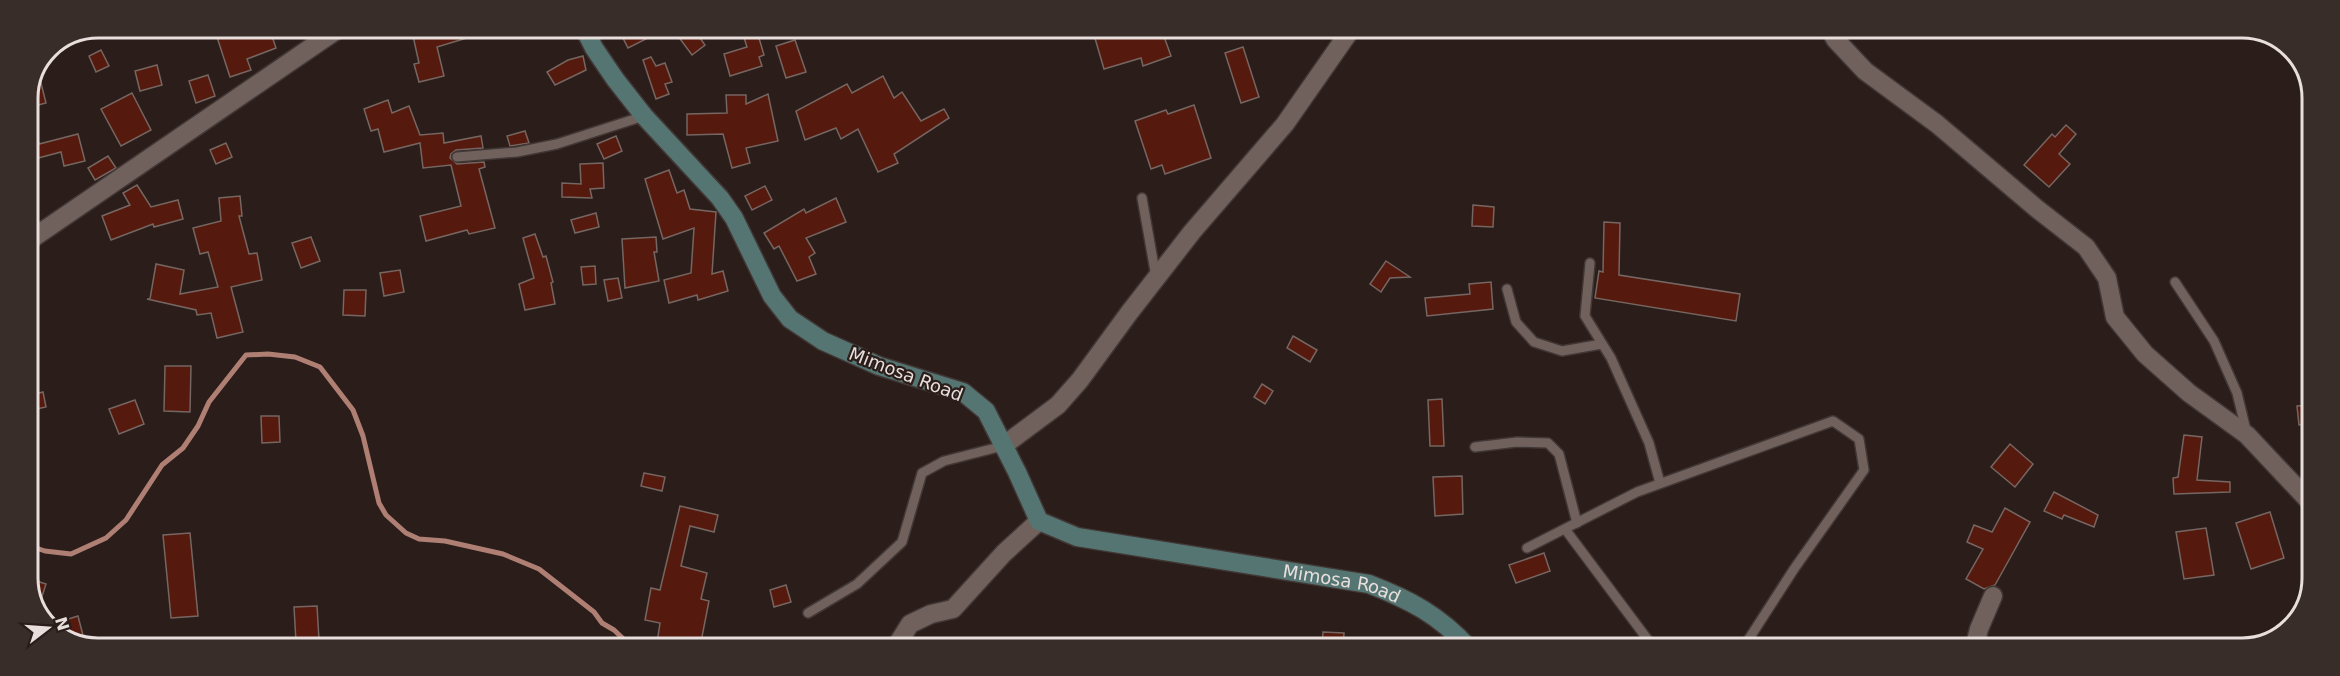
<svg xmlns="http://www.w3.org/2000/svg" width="2340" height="676" font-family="'DejaVu Sans',sans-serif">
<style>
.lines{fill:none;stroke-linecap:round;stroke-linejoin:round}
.stream{stroke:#b07f74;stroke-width:5}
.building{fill:#551a0d;stroke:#766662;stroke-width:1.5}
.lane-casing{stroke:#413735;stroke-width:12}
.street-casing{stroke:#413735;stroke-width:21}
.secondary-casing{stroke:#413735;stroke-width:21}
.lane{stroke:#70615d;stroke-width:9}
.street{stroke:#70615d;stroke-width:18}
.secondary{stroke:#557572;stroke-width:18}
.labels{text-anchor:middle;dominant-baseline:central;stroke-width:4.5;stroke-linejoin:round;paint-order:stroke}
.street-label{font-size:18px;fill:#e8dfdd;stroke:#2a1d1a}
.rim{fill:none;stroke:#e8dfdd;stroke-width:3}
</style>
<rect width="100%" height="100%" fill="#2a1d1a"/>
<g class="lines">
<path class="stream" d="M 27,545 L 45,551 L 71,554 L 106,538 L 126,520 L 162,465 L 183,448 L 198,426 L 209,402 L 246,355 L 268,354 L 295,357 L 320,367 L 353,410 L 363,436 L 379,503 L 386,515 L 406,533 L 419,539 L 445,541 L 503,554 L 539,569 L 594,612 L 602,623 L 614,630 L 632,647"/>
</g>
<g class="building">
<path d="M 238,27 L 269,27 L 276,48 L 247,59 L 251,70 L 230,77 L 216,34 Z"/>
<path d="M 411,27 L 489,27 L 490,31 L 437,47 L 444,76 L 419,82 L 414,64 L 419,63 Z"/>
<path d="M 629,28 L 646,28 L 650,37 L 628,48 L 620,32 Z"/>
<path d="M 672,28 L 693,28 L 705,45 L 692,55 Z"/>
<path d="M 741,28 L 756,28 L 764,55 L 759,57 L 762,66 L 730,76 L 724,54 L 747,47 Z"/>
<path d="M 1092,28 L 1161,28 L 1171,56 L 1143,66 L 1141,58 L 1104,69 Z"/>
<path d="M 795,40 L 806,72 L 786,78 L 776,46 Z"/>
<path d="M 1243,47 L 1259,97 L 1241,103 L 1225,53 Z"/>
<path d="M 101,50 L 109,66 L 96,72 L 89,56 Z"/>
<path d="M 583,56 L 586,70 L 555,85 L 547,72 L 568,60 Z"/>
<path d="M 651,57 L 656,66 L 665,63 L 672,82 L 665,84 L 669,94 L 656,99 L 643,60 Z"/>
<path d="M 157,65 L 162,85 L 140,91 L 135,71 Z"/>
<path d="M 38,71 L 46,103 L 27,108 L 27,97 Z"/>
<path d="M 208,75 L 215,96 L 196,103 L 189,81 Z"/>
<path d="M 883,76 L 894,98 L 902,92 L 921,121 L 944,109 L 949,118 L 894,154 L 898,163 L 878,172 L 858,129 L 841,139 L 836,128 L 805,140 L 796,111 L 847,84 L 852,93 Z"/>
<path d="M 132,93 L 151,130 L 121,146 L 101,109 Z"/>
<path d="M 768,94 L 778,141 L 746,148 L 750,163 L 732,168 L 723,134 L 687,135 L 687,114 L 727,113 L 726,95 L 746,95 L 746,104 Z"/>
<path d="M 388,100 L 392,113 L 409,106 L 420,135 L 443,133 L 444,143 L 481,136 L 483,148 L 456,150 L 451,154 L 450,158 L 457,164 L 484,162 L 485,167 L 479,169 L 495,228 L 469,234 L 467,230 L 426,241 L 420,216 L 461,206 L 451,165 L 423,168 L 420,143 L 384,152 L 378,129 L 371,131 L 364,109 Z"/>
<path d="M 1194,105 L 1211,158 L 1165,174 L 1162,165 L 1151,169 L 1135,121 L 1166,110 L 1168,114 Z"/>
<path d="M 27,115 L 32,115 L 39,144 L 78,134 L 85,161 L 64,166 L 61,152 L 27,161 Z"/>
<path d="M 2066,125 L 2076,134 L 2059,154 L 2070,164 L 2049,187 L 2024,165 L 2052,134 L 2055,137 Z"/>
<path d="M 525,131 L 529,143 L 510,146 L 507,136 Z"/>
<path d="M 616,136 L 622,151 L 604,159 L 597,144 Z"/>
<path d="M 226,143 L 232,157 L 216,164 L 210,150 Z"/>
<path d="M 108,156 L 116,168 L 95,180 L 88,168 Z"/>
<path d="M 603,163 L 604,188 L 590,189 L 592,198 L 562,197 L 562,183 L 581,184 L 580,164 Z"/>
<path d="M 669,170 L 677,193 L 684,190 L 690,209 L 716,212 L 712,274 L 723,271 L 728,291 L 698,300 L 697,295 L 669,303 L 664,280 L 691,273 L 694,228 L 663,239 L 645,179 Z"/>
<path d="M 137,185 L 151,207 L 178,200 L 183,219 L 154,227 L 153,224 L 111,240 L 102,216 L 130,205 L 123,193 Z"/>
<path d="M 765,186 L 772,200 L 752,210 L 745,196 Z"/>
<path d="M 240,196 L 242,216 L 239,216 L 249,254 L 257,253 L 262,280 L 231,287 L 243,332 L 217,338 L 211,313 L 197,315 L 196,310 L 147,299 L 150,299 L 156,264 L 184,270 L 180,294 L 218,287 L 208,252 L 200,254 L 193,228 L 221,221 L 219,198 Z"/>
<path d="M 836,198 L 846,222 L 806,238 L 815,253 L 809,257 L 816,274 L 797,281 L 779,246 L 774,249 L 764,233 L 804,209 L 806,213 Z"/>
<path d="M 1473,205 L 1494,207 L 1493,227 L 1472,226 Z"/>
<path d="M 596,213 L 599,227 L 575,233 L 571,220 Z"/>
<path d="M 1604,222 L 1620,223 L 1619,275 L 1740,294 L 1736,321 L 1595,298 L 1599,271 L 1603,272 Z"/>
<path d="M 535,234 L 543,257 L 546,256 L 553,282 L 551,283 L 555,304 L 525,310 L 519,284 L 534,278 L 523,238 Z"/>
<path d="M 311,237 L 320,261 L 301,268 L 292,243 Z"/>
<path d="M 656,237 L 657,252 L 654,252 L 659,281 L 625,288 L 622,239 Z"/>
<path d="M 1386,261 L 1410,277 L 1390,278 L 1381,292 L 1370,284 Z"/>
<path d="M 595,266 L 596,284 L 583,285 L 581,267 Z"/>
<path d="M 400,270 L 404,292 L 384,296 L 380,273 Z"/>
<path d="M 618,278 L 622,298 L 608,301 L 604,280 Z"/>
<path d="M 1491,282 L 1493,309 L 1427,316 L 1425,298 L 1470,294 L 1469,284 Z"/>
<path d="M 344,290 L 366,290 L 365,316 L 343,315 Z"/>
<path d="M 1293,336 L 1317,350 L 1310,362 L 1287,348 Z"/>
<path d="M 165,366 L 191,366 L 190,412 L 164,411 Z"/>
<path d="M 1262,384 L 1273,391 L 1265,404 L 1254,397 Z"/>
<path d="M 43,392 L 46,407 L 27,411 L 27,396 Z"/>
<path d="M 1442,399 L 1444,446 L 1430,446 L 1428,400 Z"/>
<path d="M 135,400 L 144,424 L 119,434 L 109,409 Z"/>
<path d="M 2311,405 L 2311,424 L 2299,425 L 2297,406 Z"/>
<path d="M 261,416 L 279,416 L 280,442 L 262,443 Z"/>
<path d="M 2184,435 L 2202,437 L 2197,480 L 2230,482 L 2230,492 L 2174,494 L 2173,478 L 2178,477 Z"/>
<path d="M 2010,444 L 2033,464 L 2015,487 L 1991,467 Z"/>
<path d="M 644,473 L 665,477 L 662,491 L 641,486 Z"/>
<path d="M 1462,476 L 1463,514 L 1435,516 L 1433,477 Z"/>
<path d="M 2054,492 L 2098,515 L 2094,527 L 2064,515 L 2062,519 L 2044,511 Z"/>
<path d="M 680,506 L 718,515 L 714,532 L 690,526 L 681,566 L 707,573 L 701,599 L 709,601 L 700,647 L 682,647 L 657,643 L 660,623 L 645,620 L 651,588 L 660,590 Z"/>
<path d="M 2005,508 L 2030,522 L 1995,585 L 1984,589 L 1966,579 L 1983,549 L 1967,542 L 1974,525 L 1992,532 Z"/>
<path d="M 2270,512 L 2284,558 L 2251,569 L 2236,523 Z"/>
<path d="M 2206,528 L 2214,575 L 2184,579 L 2176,532 Z"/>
<path d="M 190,533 L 198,616 L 171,618 L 163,535 Z"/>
<path d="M 1544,553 L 1550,571 L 1516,583 L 1509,565 Z"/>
<path d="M 27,578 L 46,584 L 38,609 L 27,583 Z"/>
<path d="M 786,585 L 791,602 L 774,607 L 770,590 Z"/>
<path d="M 317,606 L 319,640 L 296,642 L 294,607 Z"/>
<path d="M 78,616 L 86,647 L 80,647 L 46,626 Z"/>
<path d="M 1323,632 L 1344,633 L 1343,648 L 1322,648 Z"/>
</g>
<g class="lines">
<defs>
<g id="lane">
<path d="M 457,157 L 517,152 L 557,144 L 644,116"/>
<path d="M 1142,198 L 1156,277"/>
<path d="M 1590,263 L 1585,316 L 1611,358 L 1649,443 L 1660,483"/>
<path d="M 2175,282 L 2214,341 L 2237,393 L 2246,430"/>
<path d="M 1507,289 L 1516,322 L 1534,342 L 1562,351 L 1602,344"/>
<path d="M 1475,447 L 1517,442 L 1548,443 L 1559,454 L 1577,523"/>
<path d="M 1565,529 L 1654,648"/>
<path d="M 1527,548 L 1637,492 L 1833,421 L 1859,439 L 1864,470 L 1794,569 L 1743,648"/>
<path d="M 808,613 L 857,584 L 902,542 L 922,473 L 944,461 L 1003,446"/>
</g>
<g id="street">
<path d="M 1830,29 L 1835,39 L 1865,71 L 1937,124 L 2036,208 L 2086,247 L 2107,278 L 2115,317 L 2145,354 L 2189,393 L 2247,435 L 2311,503"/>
<path d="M 27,242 L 341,27"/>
<path d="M 1003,446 L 1058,405 L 1080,380 L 1129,313 L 1192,232 L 1285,124 L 1352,28"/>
<path d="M 895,648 L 910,624 L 931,614 L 953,609 L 1004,553 L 1039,521"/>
<path d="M 1974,649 L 1979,629 L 1993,596"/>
</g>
<g id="secondary">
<path id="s1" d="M 584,28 L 594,48 L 615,79 L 644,116 L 720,198 L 734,218 L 772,296 L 790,319 L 823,341 L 879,366 L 963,392 L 986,411 L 1017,472 L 1039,521 L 1077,537 L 1369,584 C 1410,600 1439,615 1469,648"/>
</g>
</defs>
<use href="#lane" class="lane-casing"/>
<use href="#street" class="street-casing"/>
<use href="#secondary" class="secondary-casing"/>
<use href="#lane" class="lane"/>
<use href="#street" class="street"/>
<use href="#secondary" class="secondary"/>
</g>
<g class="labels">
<g class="street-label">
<text transform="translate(906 374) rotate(21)">Mimosa Road</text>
<text stroke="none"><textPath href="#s1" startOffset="1010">Mimosa Road</textPath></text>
</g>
</g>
<path d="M0 0H2340V676H0ZM98 38H2242A60 60 0 0 1 2302 98V578A60 60 0 0 1 2242 638H98A60 60 0 0 1 38 578V98A60 60 0 0 1 98 38Z" fill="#392d2a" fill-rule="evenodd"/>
<path class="rim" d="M98 38H2242A60 60 0 0 1 2302 98V578A60 60 0 0 1 2242 638H98A60 60 0 0 1 38 578V98A60 60 0 0 1 98 38Z"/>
<g transform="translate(48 628) rotate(73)" stroke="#2a1d1a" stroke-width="4.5" paint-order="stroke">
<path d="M0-4.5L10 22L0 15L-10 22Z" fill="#e8dfdd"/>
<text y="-9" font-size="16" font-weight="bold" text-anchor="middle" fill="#e8dfdd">N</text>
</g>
</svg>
